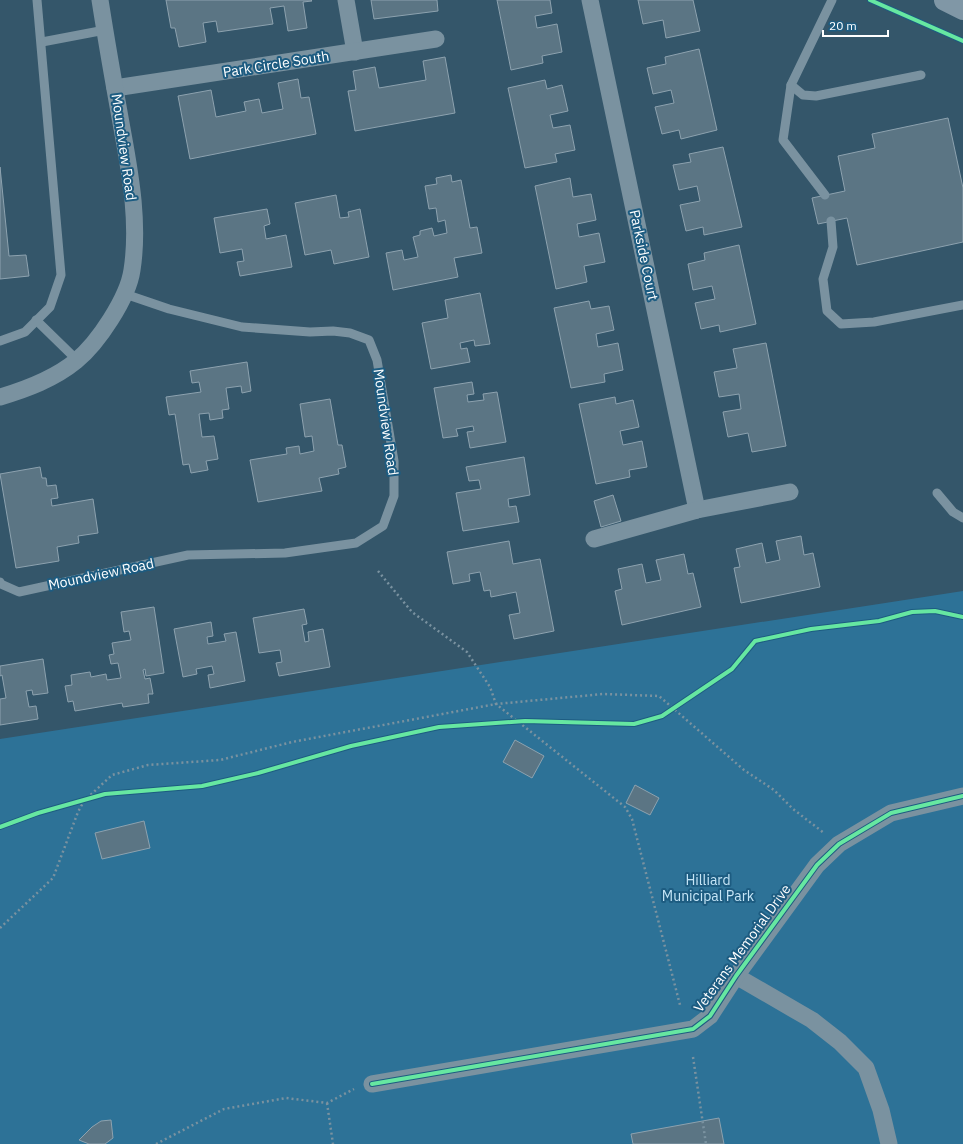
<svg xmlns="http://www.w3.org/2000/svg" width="963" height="1144" font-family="'IBM Plex Sans',sans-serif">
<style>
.green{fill:#2d7297}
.building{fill:#5b7584;stroke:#8da2af}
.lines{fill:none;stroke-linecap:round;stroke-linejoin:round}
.path{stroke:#7a92a0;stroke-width:2.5;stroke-dasharray:2 3;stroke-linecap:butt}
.service{stroke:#7a92a0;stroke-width:9}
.minor{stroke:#7a92a0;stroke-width:17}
.secondary{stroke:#8097a6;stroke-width:22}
.cycleway-casing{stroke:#1d5c81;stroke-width:6}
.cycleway{stroke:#66e7a1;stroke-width:4}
.labels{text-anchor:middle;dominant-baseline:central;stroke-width:4;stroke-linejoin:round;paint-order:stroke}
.street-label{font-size:14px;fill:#fff;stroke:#1d5c81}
.park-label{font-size:14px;fill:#c6e6f7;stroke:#1d5c81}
</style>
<rect width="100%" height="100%" fill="#34566a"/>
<path class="green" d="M 963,591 L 963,1144 L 0,1144 L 0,739 Z"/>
<g class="building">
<path d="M 166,0 L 311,0 L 312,1 L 303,2 L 307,28 L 288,31 L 284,6 L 270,8 L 273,24 L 218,32 L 216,21 L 203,23 L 206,42 L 179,47 L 175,28 L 171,28 Z"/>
<path d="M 371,0 L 437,0 L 438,11 L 374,19 Z"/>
<path d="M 497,0 L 550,0 L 552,13 L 535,16 L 537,28 L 557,24 L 562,52 L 542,56 L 543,63 L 511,70 Z"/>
<path d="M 638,0 L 693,0 L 700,31 L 666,38 L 663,20 L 643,24 Z"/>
<path d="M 699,49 L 717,130 L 681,139 L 679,130 L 662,134 L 655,107 L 674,103 L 671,90 L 653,94 L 647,68 L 666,64 L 665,57 Z"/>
<path d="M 445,57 L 455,113 L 355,131 L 348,91 L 356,90 L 353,71 L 375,67 L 379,88 L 426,80 L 423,61 Z"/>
<path d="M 298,79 L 301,98 L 309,97 L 316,134 L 190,159 L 178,96 L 211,90 L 216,117 L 246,111 L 244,102 L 259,99 L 262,113 L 283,109 L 278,83 Z"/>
<path d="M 545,80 L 547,89 L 562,85 L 568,111 L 550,115 L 553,128 L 570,125 L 575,150 L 555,154 L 557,162 L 525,168 L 508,88 Z"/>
<path d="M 948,118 L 963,188 L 963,242 L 857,265 L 847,218 L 818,224 L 812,198 L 845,191 L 838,156 L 875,148 L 872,134 Z"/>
<path d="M 723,147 L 742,227 L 704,235 L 703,227 L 686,231 L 680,205 L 700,201 L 697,186 L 679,190 L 673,165 L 691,162 L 689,154 Z"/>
<path d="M 0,167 L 9,256 L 26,255 L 29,276 L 0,279 Z"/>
<path d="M 451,175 L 452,182 L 461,180 L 470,228 L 477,227 L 482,253 L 454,258 L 458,277 L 393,290 L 386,253 L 402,250 L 404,260 L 418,257 L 413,237 L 420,235 L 420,231 L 432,228 L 434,236 L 447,233 L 445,220 L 438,222 L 436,208 L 429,209 L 425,186 L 437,184 L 436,178 Z"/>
<path d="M 570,178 L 573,197 L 591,194 L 596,220 L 577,224 L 579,237 L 599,233 L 605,262 L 584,266 L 587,282 L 556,289 L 535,186 Z"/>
<path d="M 336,195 L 340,218 L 349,217 L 348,212 L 360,209 L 369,257 L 334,264 L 331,250 L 305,255 L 295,203 Z"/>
<path d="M 267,209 L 270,224 L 264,226 L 266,239 L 286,235 L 292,267 L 240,276 L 237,262 L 244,261 L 242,249 L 220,253 L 214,218 Z"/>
<path d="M 739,245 L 756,324 L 720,332 L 719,325 L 701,329 L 695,303 L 715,299 L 712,286 L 693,290 L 688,264 L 705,260 L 704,253 Z"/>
<path d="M 480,293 L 490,344 L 475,346 L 474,340 L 460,343 L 461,349 L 467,348 L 470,362 L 431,369 L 422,323 L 448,318 L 445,300 Z"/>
<path d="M 589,301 L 591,309 L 609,306 L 614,330 L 596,334 L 598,347 L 618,343 L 623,370 L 604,374 L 605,382 L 571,388 L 554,308 Z"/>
<path d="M 766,343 L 786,446 L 752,452 L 748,433 L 728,437 L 723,412 L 741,409 L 739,394 L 719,397 L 714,372 L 737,368 L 733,349 Z"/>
<path d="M 247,362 L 251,391 L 242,393 L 241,386 L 226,388 L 229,409 L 222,410 L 223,418 L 210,420 L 209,413 L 199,414 L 202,437 L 214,436 L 218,459 L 206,461 L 208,470 L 191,473 L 189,464 L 183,465 L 175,414 L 169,415 L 166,397 L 201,392 L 199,382 L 192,383 L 190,371 Z"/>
<path d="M 472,382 L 474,394 L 467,395 L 468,402 L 484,400 L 483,394 L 497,392 L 506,442 L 470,448 L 467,432 L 474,431 L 473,426 L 456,429 L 458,436 L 443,438 L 434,388 Z"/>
<path d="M 615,397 L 616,404 L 633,400 L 639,427 L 620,431 L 623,445 L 642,441 L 647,467 L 629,470 L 630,477 L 596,484 L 579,404 Z"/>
<path d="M 330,399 L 338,445 L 342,445 L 346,467 L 338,469 L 339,474 L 319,478 L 322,491 L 258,502 L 250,460 L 287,454 L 286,448 L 299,446 L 300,454 L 314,451 L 312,436 L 305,437 L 300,404 Z"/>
<path d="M 524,457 L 530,495 L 508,499 L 509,507 L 516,506 L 519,522 L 463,531 L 456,493 L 481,489 L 479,480 L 469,481 L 466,467 Z"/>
<path d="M 40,467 L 42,478 L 46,478 L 47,486 L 56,485 L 58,498 L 51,499 L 52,506 L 93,499 L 98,533 L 78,536 L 79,543 L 57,547 L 59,561 L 16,568 L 0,474 Z"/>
<path d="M 613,495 L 621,521 L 601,527 L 594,501 Z"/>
<path d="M 801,536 L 804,555 L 813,553 L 820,587 L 741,603 L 734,568 L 740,567 L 736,549 L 762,543 L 766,563 L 780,560 L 776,541 Z"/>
<path d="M 509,541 L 513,564 L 540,559 L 554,631 L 514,639 L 509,615 L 520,613 L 516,592 L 491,597 L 490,590 L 484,591 L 480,572 L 469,574 L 470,581 L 453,584 L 447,552 Z"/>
<path d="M 684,554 L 688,574 L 693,573 L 701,607 L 622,625 L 615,591 L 622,589 L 618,569 L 642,564 L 646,583 L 661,580 L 656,560 Z"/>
<path d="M 154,607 L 164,673 L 146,676 L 145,669 L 143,670 L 145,679 L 150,678 L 153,694 L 148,694 L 149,703 L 123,707 L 122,703 L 75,711 L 73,701 L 68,702 L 65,686 L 72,685 L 71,675 L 90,672 L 91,677 L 106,674 L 107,680 L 121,678 L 118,663 L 111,664 L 109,655 L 114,654 L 112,643 L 131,640 L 129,631 L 124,632 L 121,612 Z"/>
<path d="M 304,609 L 307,624 L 302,625 L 305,642 L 309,641 L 308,632 L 323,629 L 330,667 L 279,676 L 276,663 L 282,662 L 280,650 L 259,653 L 253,618 Z"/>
<path d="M 211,622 L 213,636 L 207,637 L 208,644 L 226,641 L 224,634 L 236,632 L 245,681 L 210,688 L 208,675 L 214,674 L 212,666 L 196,669 L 197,674 L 183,677 L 174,629 Z"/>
<path d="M 43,659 L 48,693 L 33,695 L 32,690 L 26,691 L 29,707 L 36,706 L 38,719 L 0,725 L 0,699 L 6,698 L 2,675 L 0,676 L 0,666 Z"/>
<path d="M 515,740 L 544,756 L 532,778 L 503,762 Z"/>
<path d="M 635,785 L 659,798 L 650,815 L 626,803 Z"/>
<path d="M 144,821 L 150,848 L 102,859 L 95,833 Z"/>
<path d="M 719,1118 L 724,1144 L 633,1144 L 631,1134 Z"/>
<path d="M 111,1120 L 113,1138 L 105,1144 L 89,1144 L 79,1140 L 92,1127 L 101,1121 Z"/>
</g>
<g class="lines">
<g class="path">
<path d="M 378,571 L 412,612 L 467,652 L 490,687 L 496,704 L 625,807 L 632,819 L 680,1005"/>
<path d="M 0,928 L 53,878 L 78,812 L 84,801 L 112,775 L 148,765 L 220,760 L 292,742 L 496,704 L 603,694 L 659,696 L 744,770 L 774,790 L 793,809 L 824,833"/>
<path d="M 693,1057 L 706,1144"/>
<path d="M 327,1103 L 333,1144"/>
<path d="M 156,1144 L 224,1109 L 286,1098 L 327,1103 L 354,1089"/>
</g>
<g class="service">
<path d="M 832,0 L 791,85 L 803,95 L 816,96 L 921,75"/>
<path d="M 42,42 L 105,30"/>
<path d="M 791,85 L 783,140 L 825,195"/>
<path d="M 831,221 L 833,247 L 823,279 L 827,311 L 841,324 L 874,322 L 963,305"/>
<path d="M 36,320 L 77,360"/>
<path d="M 0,341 L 25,332 L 50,307 L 61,275 L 37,0"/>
<path d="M 937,493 L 953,512 L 963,518"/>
<path d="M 0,582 L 1,584 L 19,592 L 188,555 L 285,553 L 356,543 L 383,526 L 394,496 L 394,461 L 377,360 L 369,340 L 350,333 L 333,331 L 310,332 L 242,327 L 169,309 L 125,294"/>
</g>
<g class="minor">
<path d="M 346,0 L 355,52"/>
<path d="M 590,0 L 697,510"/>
<path d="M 115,88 L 436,39"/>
<path d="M 0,397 C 27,389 54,379 76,361 C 98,343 128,298 132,270 C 139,225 131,178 123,134 C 115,90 107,45 100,0"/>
<path d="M 594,539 L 697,510 L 790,492"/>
<path d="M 736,976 L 812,1020 L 840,1042 L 866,1068 L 881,1110 L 889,1144"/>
<path d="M 372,1084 L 693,1029 L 710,1016 L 736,976 L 817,865 L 839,844 L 891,813 L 963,796"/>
</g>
<path class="secondary" d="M 945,0 L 963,9"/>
<defs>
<g id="cycleway">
<path d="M 870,0 L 963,41"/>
<path d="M 0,827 L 38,813 L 105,794 L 202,786 L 258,773 L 351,746 L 439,727 L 525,721 L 634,724 L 662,716 L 732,669 L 755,641 L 811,629 L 879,621 L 912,612 L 935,611 L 963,617"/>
<path d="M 372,1084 L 693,1029 L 710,1016 L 736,976 L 817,865 L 839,844 L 891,813 L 963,796"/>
</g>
</defs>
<use href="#cycleway" class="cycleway-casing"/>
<use href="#cycleway" class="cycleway"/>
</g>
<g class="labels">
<g class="street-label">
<text transform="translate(276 64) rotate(-9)">Park Circle South</text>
<text transform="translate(124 147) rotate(82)">Moundview Road</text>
<text transform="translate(644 255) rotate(78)">Parkside Court</text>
<text transform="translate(386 422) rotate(82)">Moundview Road</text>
<text transform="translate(101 574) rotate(-12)">Moundview Road</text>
<text transform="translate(742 948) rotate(-54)">Veterans Memorial Drive</text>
</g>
<g class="park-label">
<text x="708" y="880">Hilliard<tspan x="708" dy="16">Municipal Park</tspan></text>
</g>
</g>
<path d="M823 30v6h65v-6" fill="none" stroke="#ffffff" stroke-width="2"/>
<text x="829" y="30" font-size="12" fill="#ffffff" stroke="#1d5c81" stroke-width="3" paint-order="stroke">20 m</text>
</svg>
